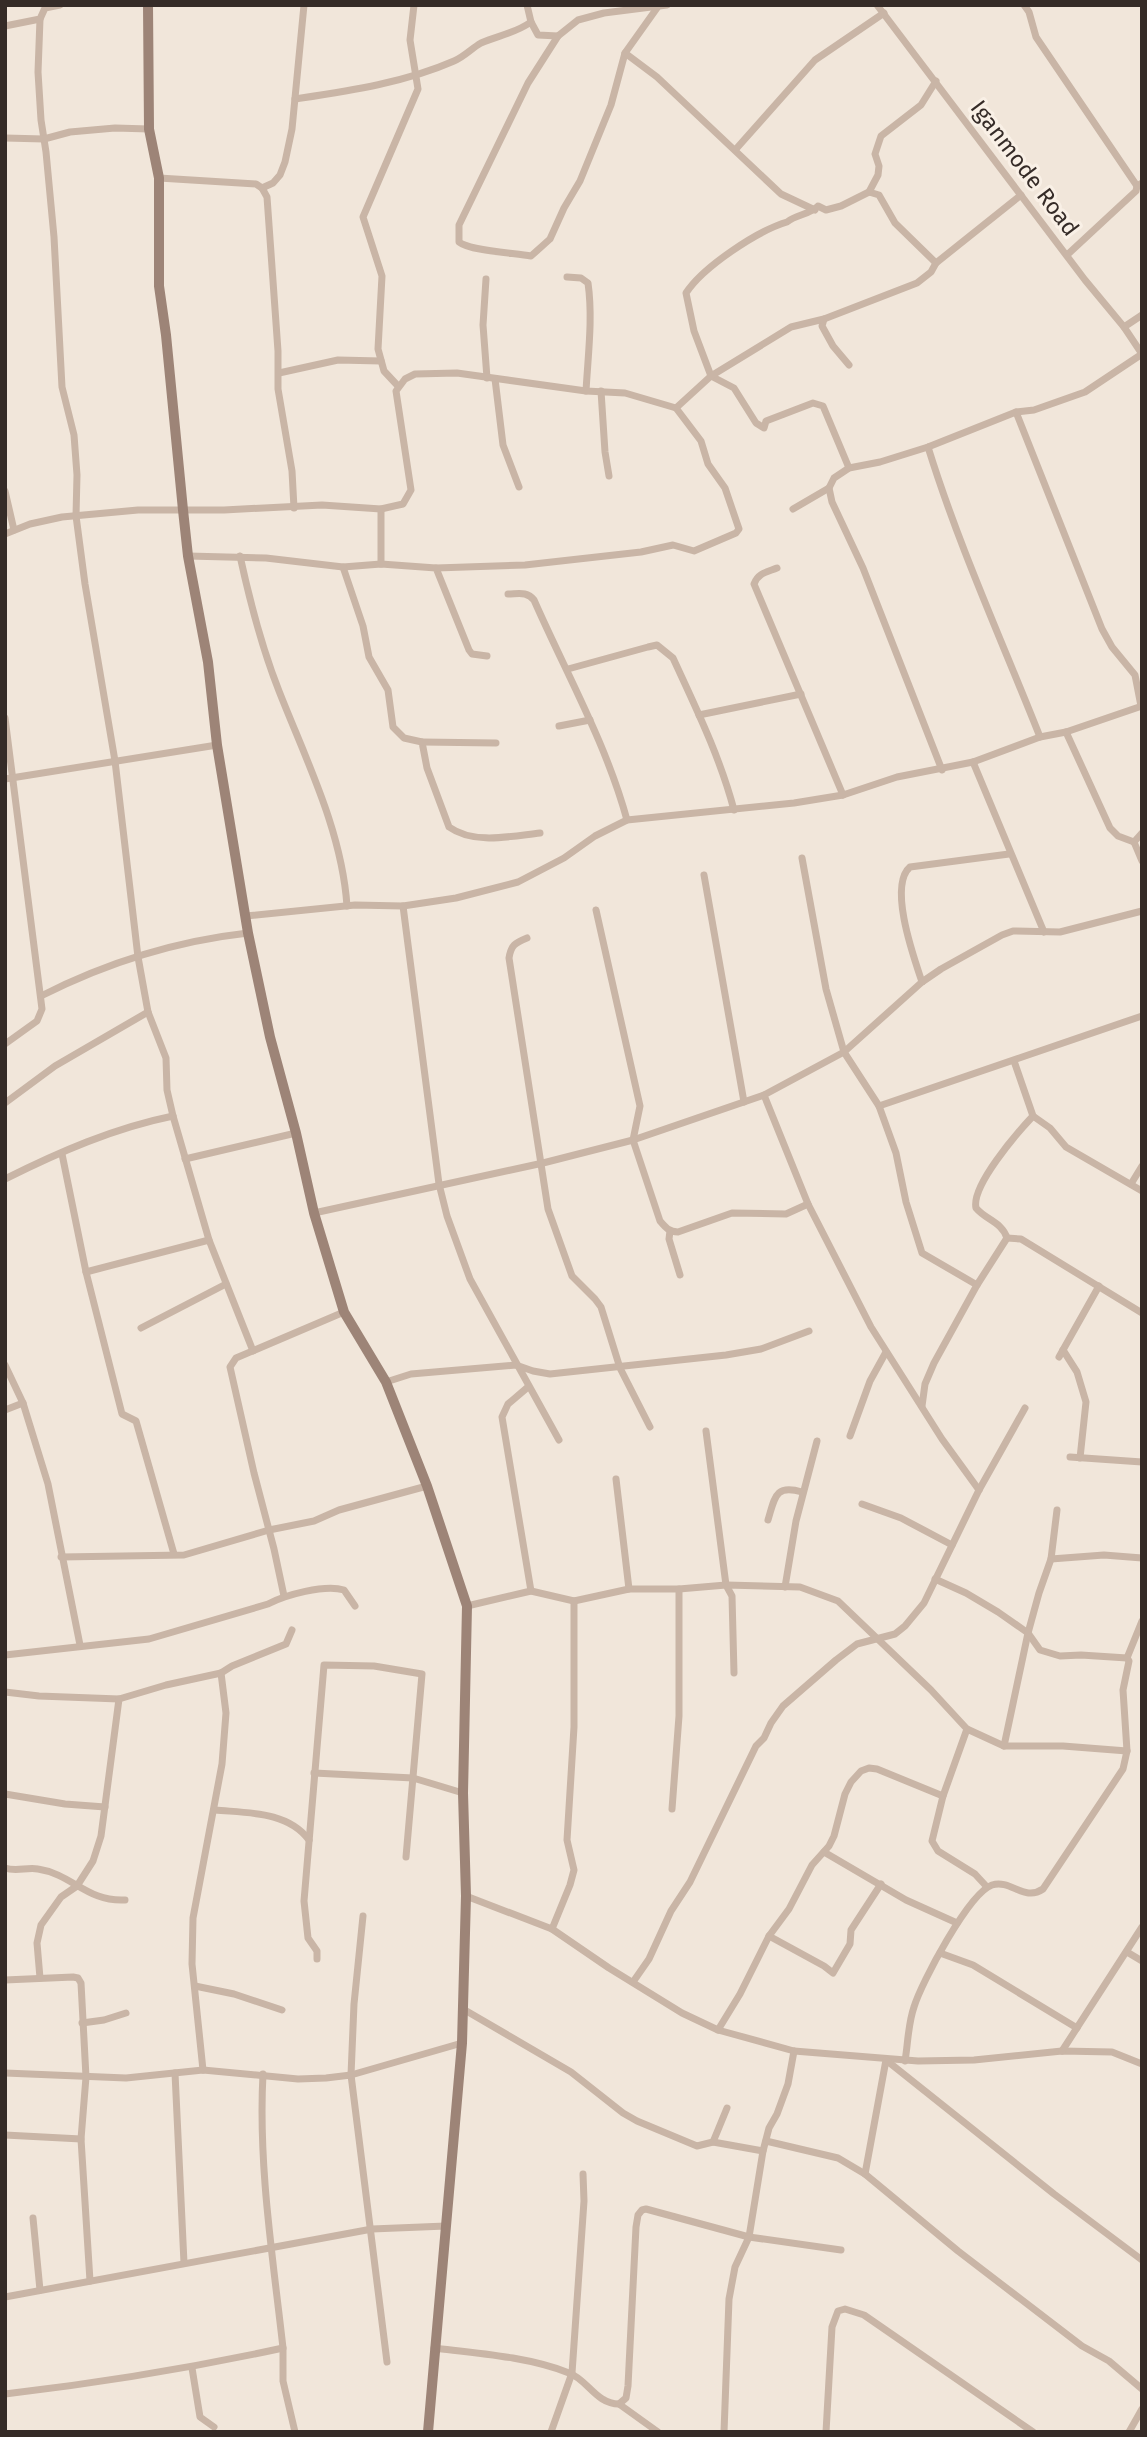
<svg xmlns="http://www.w3.org/2000/svg" width="1147" height="2437" font-family="'Fira Sans',sans-serif">
<style>
.lines{fill:none;stroke-linecap:round;stroke-linejoin:round}
.street{stroke:#c9b5a6;stroke-width:7}
.secondary{stroke:#9d8477;stroke-width:10}
.labels{text-anchor:middle;dominant-baseline:central;stroke-width:6;stroke-linejoin:round;paint-order:stroke}
.street-label{font-size:23px;fill:#352b27;stroke:#f9f0e6}
</style>
<rect width="100%" height="100%" fill="#f1e6da"/>
<g class="lines">
<g class="street">
<path d="M 527,5 L 531,22"/>
<path d="M 877,5 L 1085,280 L 1124,327 L 1142,354"/>
<path d="M 1024,5 L 1029,12 L 1036,37 L 1137,186"/>
<path d="M 40,19 L 38,72 L 41,120 L 46,152 L 54,237 L 62,387 L 74,435 L 77,475 L 76,516 L 85,584 L 115,761 L 138,957 L 148,1012 L 166,1058 L 167,1090 L 173,1116 L 209,1240 L 253,1351"/>
<path d="M 5,26 L 40,19 L 45,8 L 60,5"/>
<path d="M 558,36 L 528,83 L 459,225 L 459,242 C 470,251 514,253 531,256 L 550,239 L 564,208 L 580,181 L 611,105 L 625,53 L 657,8 L 655,5"/>
<path d="M 625,53 L 657,77 L 781,194 L 815,210"/>
<path d="M 295,99 C 348,91 404,83 454,61 C 464,57 472,48 481,43 C 499,35 514,34 531,22 L 538,35 L 558,36 L 578,20 L 604,13 L 667,5"/>
<path d="M 5,138 L 44,139 L 70,132 L 115,128 L 149,129"/>
<path d="M 736,149 L 815,60 L 884,13"/>
<path d="M 159,178 L 256,184 L 262,188"/>
<path d="M 869,192 L 879,195 L 895,223 L 936,263"/>
<path d="M 1067,255 L 1136,191 L 1137,186 L 1142,183"/>
<path d="M 567,277 L 581,278 L 588,283 C 593,318 588,355 586,391"/>
<path d="M 486,279 L 483,325 L 487,378"/>
<path d="M 824,319 L 822,326 L 833,346 L 849,365"/>
<path d="M 1124,327 L 1142,315"/>
<path d="M 279,373 L 338,360 L 381,361"/>
<path d="M 495,379 L 503,445 L 519,487"/>
<path d="M 398,386 L 384,371 L 378,349 L 382,276 L 363,217 L 418,89 L 410,40 L 414,5"/>
<path d="M 601,391 L 605,452 L 609,476"/>
<path d="M 1016,412 L 1102,629 L 1112,647 L 1135,675 L 1141,706"/>
<path d="M 928,447 C 959,547 1002,641 1040,737"/>
<path d="M 849,468 L 823,406 L 813,403 L 766,421 L 764,428 L 756,423 L 734,388 L 711,376 L 694,331 L 686,293 C 703,267 757,231 787,222 C 796,214 810,215 818,206 L 826,210 L 841,206 L 869,192 L 878,175 L 879,166 L 875,154 L 881,136 L 921,105 L 936,81"/>
<path d="M 5,491 L 14,530"/>
<path d="M 294,508 L 292,471 L 278,389 L 278,351 L 267,197 L 262,188 L 273,183 L 280,175 L 285,162 L 292,129 L 304,5"/>
<path d="M 381,509 L 381,564"/>
<path d="M 793,509 L 829,488"/>
<path d="M 5,534 L 30,524 L 62,517 L 138,510 L 224,510 L 322,505 L 381,509 L 403,504 L 411,490 L 396,391 L 405,379 L 415,374 L 457,373 L 586,391 L 625,393 L 676,408 L 711,376 L 791,327 L 824,319 L 917,283 L 931,272 L 936,263 L 1021,195"/>
<path d="M 188,556 L 266,558 L 343,567 L 381,564 L 436,568 L 469,650 L 472,654 L 487,656"/>
<path d="M 240,556 C 250,602 262,648 279,691 C 306,760 342,831 347,906"/>
<path d="M 343,567 L 363,626 L 369,657 L 388,690 L 393,727 L 404,738 L 422,742 L 427,768 L 449,827 C 474,845 512,836 540,833"/>
<path d="M 436,568 L 525,565 L 641,552 L 673,545 L 694,551 L 736,533 L 739,529 L 725,488 L 708,464 L 701,441 L 676,408"/>
<path d="M 777,568 C 767,572 758,573 754,584 L 843,795"/>
<path d="M 508,594 C 518,594 527,591 534,600 C 566,673 606,743 627,820"/>
<path d="M 568,669 L 648,647 L 657,645 L 673,658 C 696,708 720,757 734,810"/>
<path d="M 699,715 L 801,694"/>
<path d="M 5,718 L 42,1009 L 37,1021 L 5,1044"/>
<path d="M 559,726 L 590,720"/>
<path d="M 1066,732 L 1110,828 L 1118,836 L 1134,842"/>
<path d="M 422,742 L 496,743"/>
<path d="M 973,762 L 1044,932"/>
<path d="M 942,770 L 863,568 L 832,502 L 829,488 L 834,478 L 849,468 L 880,462 L 928,447 L 1016,412 L 1034,410 L 1085,392 L 1142,354"/>
<path d="M 5,779 L 217,745"/>
<path d="M 1134,842 L 1142,861"/>
<path d="M 1134,842 L 1142,833"/>
<path d="M 802,858 L 826,989 L 844,1052 L 879,1106 L 896,1153 L 906,1202 L 922,1253 L 977,1285"/>
<path d="M 704,875 L 744,1102"/>
<path d="M 403,906 L 439,1184 L 447,1216 L 470,1279 L 559,1440"/>
<path d="M 596,910 L 640,1106 L 633,1140 L 660,1221 C 665,1227 669,1232 678,1232 L 732,1213 L 786,1214 L 808,1204"/>
<path d="M 246,916 L 355,905 L 403,906 L 456,898 L 518,882 L 564,858 L 595,836 L 627,820 L 794,803 L 843,795 L 897,777 L 973,762 L 1040,737 L 1066,732 L 1142,706"/>
<path d="M 527,938 C 515,943 511,945 509,958 L 548,1209 L 572,1276 L 595,1299 L 601,1307 L 620,1368 L 650,1427"/>
<path d="M 922,982 C 914,958 888,886 910,867 L 1009,854"/>
<path d="M 41,996 C 106,963 176,941 248,933"/>
<path d="M 1014,1061 L 1033,1116 L 1050,1128 L 1066,1147 L 1142,1191"/>
<path d="M 764,1095 L 808,1204 L 871,1327 L 942,1439 L 979,1490"/>
<path d="M 5,1103 L 55,1066 L 148,1012"/>
<path d="M 879,1106 L 1142,1016"/>
<path d="M 62,1154 L 86,1272 L 122,1414 L 136,1421 L 174,1554"/>
<path d="M 185,1159 L 296,1133"/>
<path d="M 5,1179 C 59,1152 114,1128 173,1116"/>
<path d="M 1131,1184 L 1142,1166"/>
<path d="M 314,1213 L 543,1163 L 633,1140 L 764,1095 L 844,1052 L 922,982 L 941,969 L 1002,935 L 1013,931 L 1060,932 L 1142,911"/>
<path d="M 670,1231 L 669,1239 L 680,1275"/>
<path d="M 1007,1238 L 1021,1239 L 1142,1313"/>
<path d="M 86,1272 L 209,1240"/>
<path d="M 141,1328 L 226,1284"/>
<path d="M 1063,1350 L 1077,1372 L 1086,1402 L 1080,1458"/>
<path d="M 1059,1357 L 1099,1286"/>
<path d="M 5,1365 L 23,1403 L 48,1484 L 80,1645"/>
<path d="M 386,1382 L 411,1374 L 516,1365 L 533,1371 L 550,1374 L 726,1355 L 761,1349 L 809,1331"/>
<path d="M 528,1387 L 508,1404 L 502,1417 L 531,1591"/>
<path d="M 922,1406 L 925,1384 L 934,1363 L 977,1285 L 1007,1238 C 1002,1222 986,1220 976,1208 C 971,1186 1017,1133 1033,1116"/>
<path d="M 5,1410 L 23,1403"/>
<path d="M 706,1431 L 726,1585 L 732,1596 L 734,1673"/>
<path d="M 850,1436 L 870,1381 L 886,1352"/>
<path d="M 1070,1457 L 1142,1462"/>
<path d="M 616,1479 L 629,1589"/>
<path d="M 862,1504 L 901,1518 L 952,1545"/>
<path d="M 768,1520 C 775,1497 775,1484 802,1492"/>
<path d="M 61,1557 L 184,1555 L 269,1530 L 314,1521 L 339,1510 L 427,1486"/>
<path d="M 1051,1559 L 1104,1555 L 1142,1558"/>
<path d="M 935,1579 L 966,1593 L 998,1612 L 1028,1633 L 1040,1650 L 1060,1656 L 1081,1655 L 1127,1658"/>
<path d="M 785,1587 L 796,1521 L 817,1441"/>
<path d="M 284,1596 L 274,1549 L 254,1473 L 230,1367 L 236,1358 L 344,1312"/>
<path d="M 467,1606 L 531,1591 L 574,1601 L 629,1589 L 679,1589 L 726,1585 L 800,1587 L 838,1601 L 931,1690 L 967,1729 L 1004,1746 L 1063,1746 L 1127,1751"/>
<path d="M 5,1655 L 149,1639 L 268,1604 C 285,1595 325,1584 344,1590 L 355,1606"/>
<path d="M 5,1692 L 39,1696 L 119,1699 L 166,1685 L 221,1673 L 232,1666 L 286,1644 L 292,1630"/>
<path d="M 967,1729 L 943,1796 L 932,1841 L 938,1851 L 975,1874 L 987,1887"/>
<path d="M 1004,1746 L 1028,1633 L 1039,1593 L 1051,1559 L 1057,1510"/>
<path d="M 314,1773 L 413,1778 L 463,1793"/>
<path d="M 5,1794 L 65,1804 L 105,1807"/>
<path d="M 672,1809 L 679,1716 L 679,1589"/>
<path d="M 215,1810 C 247,1813 288,1811 309,1840"/>
<path d="M 824,1852 L 906,1900 L 957,1923"/>
<path d="M 5,1868 C 16,1872 27,1867 38,1869 C 72,1874 87,1902 125,1900"/>
<path d="M 466,1896 L 552,1929 L 609,1968 L 682,2013 L 718,2030 L 794,2051 L 918,2061 L 974,2060 L 1062,2051 L 1112,2052 L 1142,2064"/>
<path d="M 363,1916 L 354,2004 L 351,2075 L 387,2362"/>
<path d="M 552,1929 L 570,1885 L 574,1870 L 567,1840 L 574,1727 L 574,1601"/>
<path d="M 769,1936 L 824,1966 L 833,1973 L 850,1944 L 851,1930 L 881,1884"/>
<path d="M 1127,1952 L 1142,1961"/>
<path d="M 940,1953 L 973,1965 L 1077,2028"/>
<path d="M 317,1959 L 317,1951 L 308,1938 L 304,1901 L 324,1665 L 374,1666 L 422,1674 L 406,1857"/>
<path d="M 40,1978 L 37,1943 L 41,1925 L 61,1897 L 77,1886 L 93,1861 L 101,1836 L 119,1699"/>
<path d="M 5,1980 L 73,1977 L 78,1978 L 81,1983 L 86,2077 L 81,2139 L 90,2281"/>
<path d="M 633,1982 L 649,1959 L 671,1911 L 690,1882 L 756,1746 L 764,1738 L 771,1723 L 783,1706 L 836,1660 L 857,1644 L 895,1634 L 905,1626 L 924,1603 L 979,1490 L 1025,1408"/>
<path d="M 195,1986 L 234,1994 L 282,2010"/>
<path d="M 463,2009 L 571,2072 L 623,2113 L 637,2121 L 697,2146 L 713,2142 L 763,2151"/>
<path d="M 82,2023 L 104,2020 L 126,2013"/>
<path d="M 718,2030 L 740,1994 L 769,1936 L 789,1909 L 812,1865 L 829,1846 L 834,1836 L 845,1794 L 851,1782 L 861,1771 L 869,1768 L 877,1769 L 943,1796"/>
<path d="M 1062,2051 L 1142,1927"/>
<path d="M 905,2061 C 908,2043 908,2024 914,2007 C 921,1983 969,1893 992,1885 C 1011,1879 1024,1902 1043,1889 L 1123,1769 L 1127,1751 L 1123,1690 L 1129,1661 L 1127,1658 L 1142,1621"/>
<path d="M 203,2070 L 192,1964 L 193,1918 L 222,1764 L 226,1713 L 221,1673"/>
<path d="M 5,2073 L 126,2078 L 203,2070 L 298,2079 L 326,2078 L 351,2075 L 462,2043"/>
<path d="M 175,2073 L 184,2263"/>
<path d="M 5,2135 L 81,2139"/>
<path d="M 766,2141 L 838,2158 L 865,2174 L 958,2251 L 1082,2346 L 1109,2361 L 1142,2389"/>
<path d="M 713,2142 L 727,2108"/>
<path d="M 865,2174 L 886,2060 L 1054,2194 L 1142,2260"/>
<path d="M 33,2218 L 40,2290"/>
<path d="M 5,2297 L 372,2229 L 446,2226"/>
<path d="M 283,2348 L 283,2381 L 295,2432"/>
<path d="M 434,2348 C 476,2353 530,2357 569,2373 C 587,2379 596,2404 619,2404 L 626,2398 L 628,2386 L 636,2227 L 638,2215 L 642,2210 L 646,2209 L 749,2237 L 841,2250"/>
<path d="M 192,2368 L 200,2417 L 214,2427"/>
<path d="M 5,2394 C 99,2383 191,2368 283,2348 C 273,2258 258,2165 263,2074"/>
<path d="M 619,2404 L 658,2432"/>
<path d="M 551,2432 L 572,2373 L 584,2201 L 583,2174"/>
<path d="M 724,2432 L 729,2299 L 735,2267 L 749,2237 L 763,2151 L 769,2128 L 777,2114 L 788,2084 L 794,2051"/>
<path d="M 826,2432 L 832,2327 L 838,2311 L 845,2309 L 864,2315 L 1033,2432"/>
<path d="M 1129,2432 L 1142,2409"/>
</g>
<path class="secondary" d="M 148,5 L 149,129 L 159,178 L 159,286 L 166,335 L 183,510 L 188,556 L 208,662 L 217,745 L 248,933 L 270,1037 L 296,1133 L 314,1213 L 344,1312 L 386,1382 L 427,1486 L 467,1606 L 463,1793 L 466,1896 L 462,2043 L 428,2432"/>
</g>
<g class="labels">
<g class="street-label">
<text transform="translate(1025 168) rotate(53)">Iganmode Road</text>
</g>
</g>
<rect width="1147" height="2437" fill="none" stroke="#352b27" stroke-width="14"/>
</svg>
